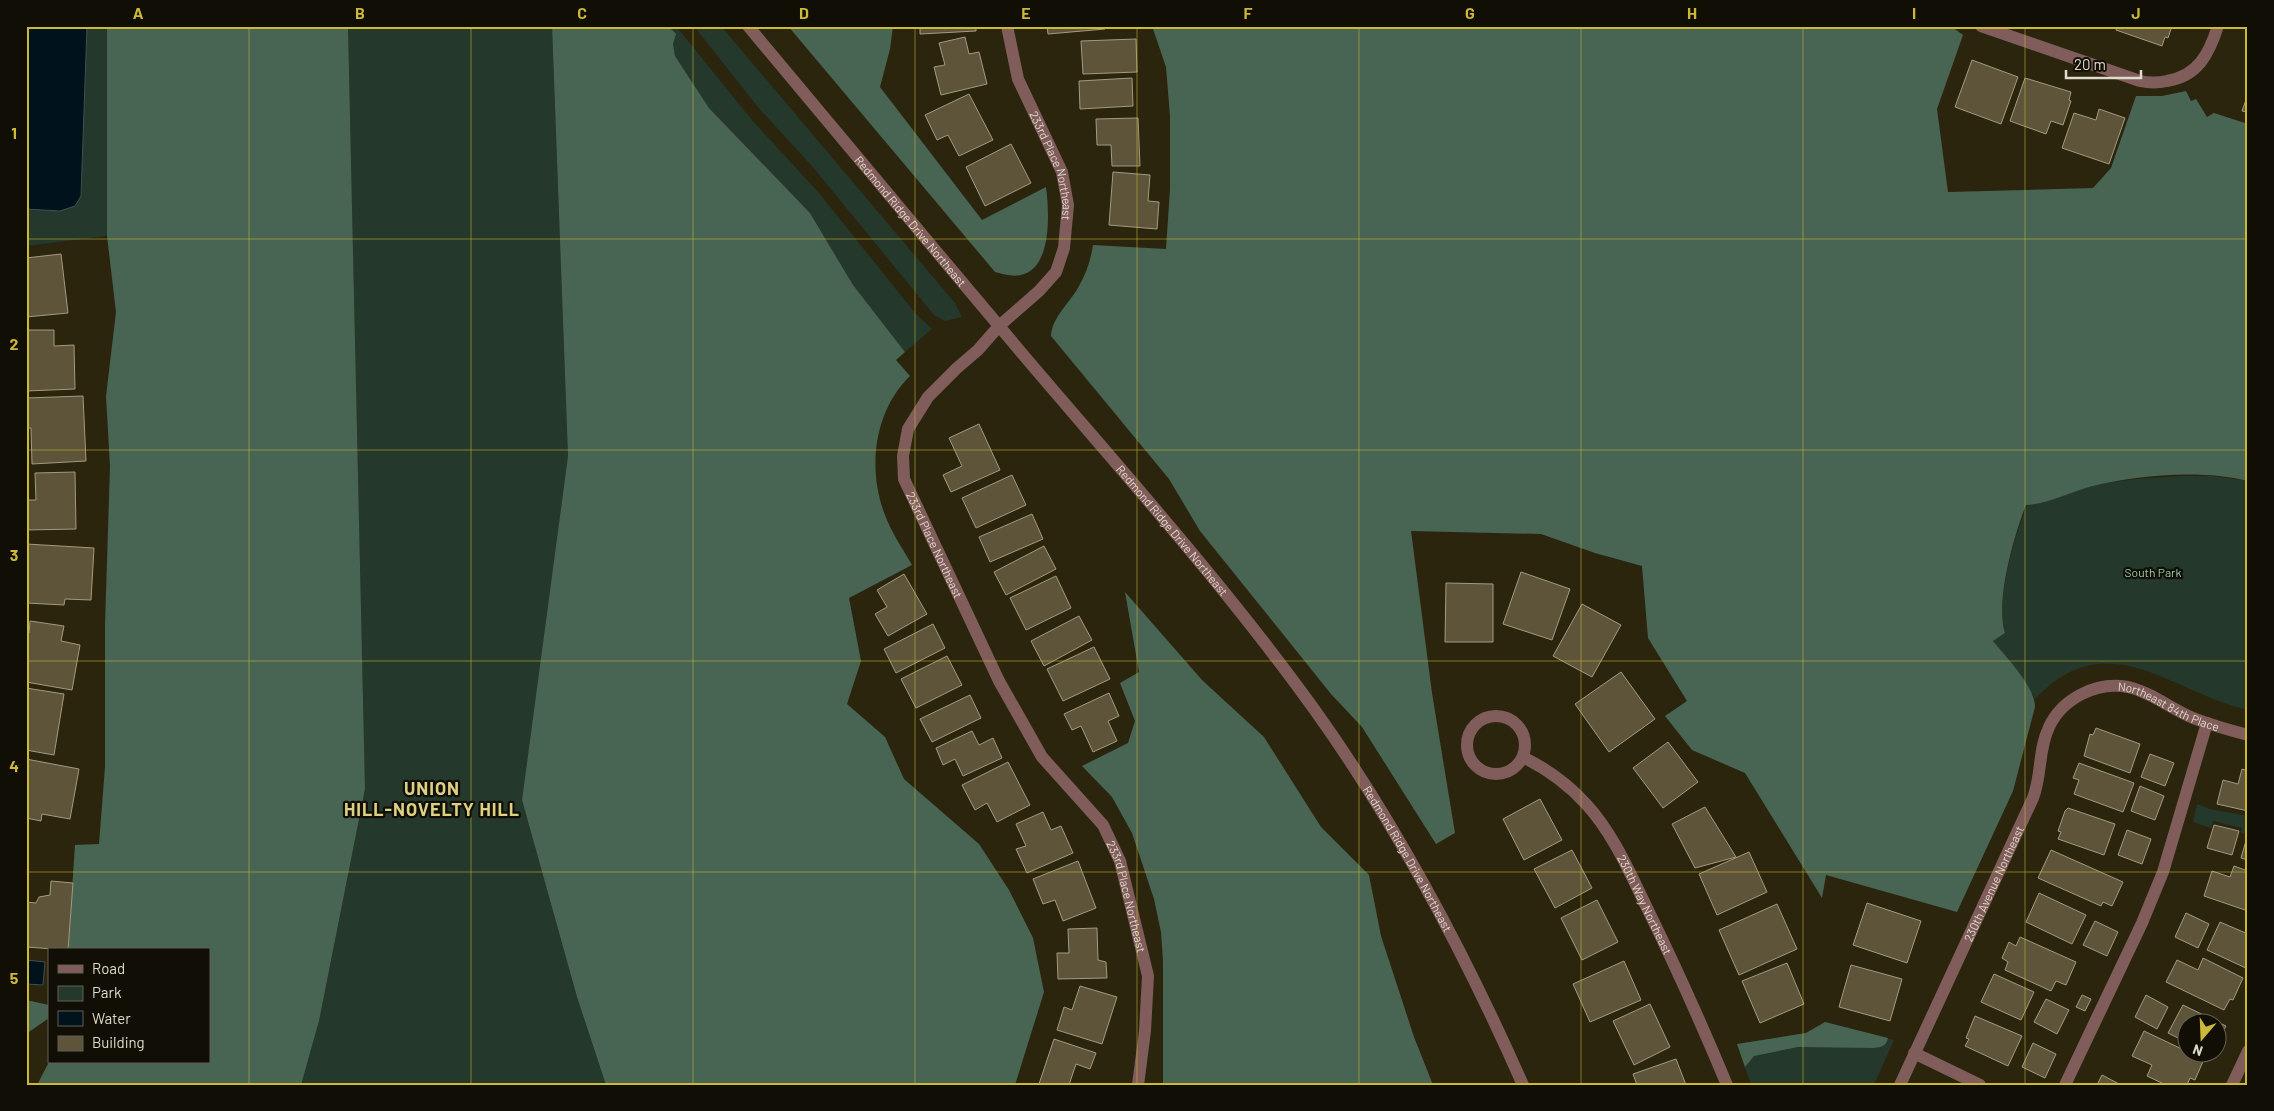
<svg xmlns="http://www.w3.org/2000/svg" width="2274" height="1111" font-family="Barlow,sans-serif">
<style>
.green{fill:#24382c}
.forest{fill:#486453}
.water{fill:#00131c;stroke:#434f51}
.building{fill:#5d5439;stroke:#a39b81}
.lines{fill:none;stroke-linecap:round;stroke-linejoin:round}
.minor{stroke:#805d5a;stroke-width:12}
.grid{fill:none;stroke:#ccb938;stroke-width:1;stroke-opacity:0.55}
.labels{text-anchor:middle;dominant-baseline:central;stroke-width:4.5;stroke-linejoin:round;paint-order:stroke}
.street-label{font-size:12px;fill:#dfdbcd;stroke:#110e05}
.park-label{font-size:12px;fill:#97cdad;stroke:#110e05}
.district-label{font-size:18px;font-weight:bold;letter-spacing:1px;fill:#dcd082;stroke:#110e05}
.neatline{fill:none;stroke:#ccb938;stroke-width:2}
.grid-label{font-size:16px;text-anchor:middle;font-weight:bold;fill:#ccb938}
</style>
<rect width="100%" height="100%" fill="#2c250e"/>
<g class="green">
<path d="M 87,26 L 107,26 L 107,236 L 26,246 L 26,209 L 60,211 L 81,196 Z"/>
<path d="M 348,26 L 552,26 L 568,456 L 522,800 L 577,997 L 606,1085 L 301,1085 L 319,1021 L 365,789 Z"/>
<path d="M 668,26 L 676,26 L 751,119 L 819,193 L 915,313 L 932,329 L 905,352 L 853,285 L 810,213 L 709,108 L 675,56 Z"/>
<path d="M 694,26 L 721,26 L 955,303 L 962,317 L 945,321 L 934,315 L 812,166 L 757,106 Z"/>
<path d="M 2181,476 L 2213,476 L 2248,481 L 2248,710 C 2169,692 2109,622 2035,699 L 2020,673 L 1993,641 L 2005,633 C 1995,601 2015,535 2027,505 C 2048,504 2068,492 2089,487 C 2120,479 2150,478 2181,476 Z"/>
<path d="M 2197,804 L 2210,809 L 2248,816 L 2248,834 L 2241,833 L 2242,828 L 2213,821 L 2211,828 L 2193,822 Z"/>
<path d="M 1825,1022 L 1894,1040 L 1874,1085 L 1751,1085 L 1737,1044 L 1806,1033 Z"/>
</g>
<g class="forest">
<path d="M 107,26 L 348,26 L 365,789 L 319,1021 L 301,1085 L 37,1085 L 49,1062 L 209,1062 L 209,950 L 68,950 L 75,845 L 99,844 L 105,767 L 105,625 L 110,466 L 106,396 L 116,312 L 107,236 Z"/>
<path d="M 552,26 L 668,26 L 676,34 L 673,44 L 675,56 L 709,108 L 810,213 L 853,285 L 905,352 L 896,360 L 910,376 C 874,411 867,469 885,515 C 891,532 903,549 912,565 L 849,598 L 861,661 L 847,704 L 885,737 L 904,779 L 979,844 L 1009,890 L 1033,938 L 1044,992 L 1015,1085 L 606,1085 L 577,997 L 522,800 L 568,456 Z"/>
<path d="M 788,26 L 893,26 L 890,49 L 880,87 L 982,220 L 1046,187 C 1049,210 1053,268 1021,275 C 1013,277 1003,274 995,272 Z"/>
<path d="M 1152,26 L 1951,26 L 1963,35 L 1937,109 L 1948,192 L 2093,188 L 2111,168 L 2136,96 L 2162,96 L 2186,91 L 2191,101 L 2196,99 L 2207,117 L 2214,113 L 2248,124 L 2248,481 C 2200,469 2136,475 2089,487 C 2068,493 2048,504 2026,505 C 2014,535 1995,602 2005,633 L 1993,641 C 2006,657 2035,686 2035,707 L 2013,791 L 1957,912 L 1826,875 L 1822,898 L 1745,773 L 1692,750 L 1665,716 L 1687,701 L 1648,638 L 1642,566 L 1595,553 L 1541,534 L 1411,531 L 1432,693 L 1455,833 L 1436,844 L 1362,727 L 1331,694 L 1200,531 L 1169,479 L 1051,336 C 1052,317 1070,303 1079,286 C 1086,274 1091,259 1093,245 L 1166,249 L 1170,189 L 1170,116 L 1166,67 Z"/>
<path d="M 1125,592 L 1202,680 L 1264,737 L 1321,827 L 1369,875 L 1381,936 L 1414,1037 L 1433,1085 L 1163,1085 L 1163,961 L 1161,932 L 1154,899 L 1132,833 L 1112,797 L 1082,766 L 1128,743 L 1135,721 L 1120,683 L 1139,672 Z"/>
<path d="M 26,1000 L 49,1005 L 49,1018 L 26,1034 Z"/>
<path d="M 1825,1022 L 1888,1038 C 1886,1046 1882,1047 1874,1048 L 1798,1047 L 1754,1056 L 1745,1067 L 1737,1044 L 1806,1033 Z"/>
</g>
<g class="water">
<path d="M 26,26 L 87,26 L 81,196 L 75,206 L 60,211 L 26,209 Z"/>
<path d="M 26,960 L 45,962 L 43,985 L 26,984 Z"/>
</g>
<g class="building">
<path d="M 920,26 L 976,26 L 976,31 L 920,34 Z"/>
<path d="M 1047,26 L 1105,26 L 1105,29 L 1048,34 Z"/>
<path d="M 2117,26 L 2172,26 L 2168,38 L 2165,37 L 2162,46 L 2116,30 Z"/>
<path d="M 965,37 L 969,54 L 979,52 L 987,84 L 941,95 L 934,67 L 945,65 L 939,43 Z"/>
<path d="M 1136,39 L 1137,72 L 1083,74 L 1081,41 Z"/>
<path d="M 1972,60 L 2018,77 L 2001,124 L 1955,107 Z"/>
<path d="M 1132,78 L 1133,106 L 1080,109 L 1079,81 Z"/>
<path d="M 2025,78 L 2071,92 L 2069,100 L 2071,101 L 2063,125 L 2051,121 L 2046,134 L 2010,121 Z"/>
<path d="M 969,94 L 993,140 L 959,156 L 948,135 L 937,140 L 925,115 Z"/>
<path d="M 2248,94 L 2248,112 L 2242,111 Z"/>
<path d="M 2099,109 L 2125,118 L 2109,164 L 2062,148 L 2074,113 L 2096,120 Z"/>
<path d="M 1138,118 L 1140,166 L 1112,166 L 1111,145 L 1097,145 L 1096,119 Z"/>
<path d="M 1011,144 L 1031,183 L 985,206 L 966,167 Z"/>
<path d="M 1113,172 L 1150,175 L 1148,201 L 1159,202 L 1157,229 L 1109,225 Z"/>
<path d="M 61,254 L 68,313 L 26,317 L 26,258 Z"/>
<path d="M 26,330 L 54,330 L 54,346 L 74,345 L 75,389 L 26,391 Z"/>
<path d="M 83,396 L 86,461 L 32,464 L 31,428 L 26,428 L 26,398 Z"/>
<path d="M 979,424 L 1000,470 L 951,492 L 943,475 L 962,466 L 949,438 Z"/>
<path d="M 75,472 L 76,529 L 26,530 L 26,502 L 28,500 L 36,500 L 35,473 Z"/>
<path d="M 1012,475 L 1026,505 L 976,528 L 962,498 Z"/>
<path d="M 1032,514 L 1043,539 L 990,562 L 979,537 Z"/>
<path d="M 26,544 L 94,548 L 91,600 L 65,599 L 64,605 L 27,603 Z"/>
<path d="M 1044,546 L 1056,569 L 1006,595 L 994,572 Z"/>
<path d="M 1521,572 L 1570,589 L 1552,640 L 1503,624 Z"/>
<path d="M 904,574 L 927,614 L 888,636 L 875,614 L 887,607 L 877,590 Z"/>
<path d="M 1056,576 L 1071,608 L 1026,630 L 1010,598 Z"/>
<path d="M 1446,583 L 1493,584 L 1493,642 L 1445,642 Z"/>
<path d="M 1582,604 L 1621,625 L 1592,677 L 1553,656 Z"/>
<path d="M 1079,616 L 1092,640 L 1044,666 L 1031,641 Z"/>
<path d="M 30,621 L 64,626 L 61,641 L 80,645 L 72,690 L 26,682 L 26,632 L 29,633 Z"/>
<path d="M 933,624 L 945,648 L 896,673 L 884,649 Z"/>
<path d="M 1094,647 L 1110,679 L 1063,701 L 1047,669 Z"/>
<path d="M 947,656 L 962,685 L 916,708 L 901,679 Z"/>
<path d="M 1621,672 L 1655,719 L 1609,752 L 1575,704 Z"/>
<path d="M 26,688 L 64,694 L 54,755 L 26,750 Z"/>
<path d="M 1109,693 L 1119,716 L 1108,721 L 1117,741 L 1093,752 L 1081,726 L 1072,730 L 1064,714 Z"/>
<path d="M 970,695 L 981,718 L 932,742 L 920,719 Z"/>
<path d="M 2096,728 L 2140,744 L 2130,773 L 2084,756 L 2090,734 L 2093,735 Z"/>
<path d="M 972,731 L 979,745 L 993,738 L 1002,758 L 963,776 L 955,759 L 943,765 L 936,748 Z"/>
<path d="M 1668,742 L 1698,782 L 1663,808 L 1633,768 Z"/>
<path d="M 2150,754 L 2174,763 L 2165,786 L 2141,777 Z"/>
<path d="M 26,759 L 79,769 L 70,819 L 42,814 L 41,821 L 26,818 Z"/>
<path d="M 1008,762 L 1030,805 L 997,822 L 987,803 L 975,810 L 962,785 Z"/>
<path d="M 2079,763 L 2134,783 L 2123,812 L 2074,794 L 2079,780 L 2073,778 Z"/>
<path d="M 2242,769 L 2248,771 L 2248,811 L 2217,804 L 2223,780 L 2238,784 Z"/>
<path d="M 2140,786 L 2164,796 L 2155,820 L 2131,811 Z"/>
<path d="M 1540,799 L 1562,840 L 1524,860 L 1503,819 Z"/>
<path d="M 1705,807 L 1736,857 L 1695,868 L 1672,824 Z"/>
<path d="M 2068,808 L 2115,824 L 2104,855 L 2058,839 L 2061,832 L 2058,831 L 2065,811 Z"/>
<path d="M 1043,812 L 1051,830 L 1061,826 L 1073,853 L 1027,873 L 1016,849 L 1026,846 L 1016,824 Z"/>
<path d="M 2214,825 L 2239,831 L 2232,855 L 2207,848 Z"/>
<path d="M 2127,830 L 2151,839 L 2142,864 L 2118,855 Z"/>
<path d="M 2248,834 L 2248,860 L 2241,858 Z"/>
<path d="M 1572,850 L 1592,888 L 1555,908 L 1534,869 Z"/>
<path d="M 2051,850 L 2123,882 L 2112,906 L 2103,902 L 2101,906 L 2038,878 Z"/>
<path d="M 1749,852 L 1767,892 L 1717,915 L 1699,874 Z"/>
<path d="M 1078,861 L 1096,908 L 1063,921 L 1055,900 L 1043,904 L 1033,879 Z"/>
<path d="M 2234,866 L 2248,871 L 2248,911 L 2204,896 L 2212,871 L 2230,877 Z"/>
<path d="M 51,881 L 73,883 L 68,950 L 26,947 L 26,902 L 36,903 L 39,897 L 50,895 Z"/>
<path d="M 2039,893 L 2086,915 L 2072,944 L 2026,922 Z"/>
<path d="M 1597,900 L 1618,942 L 1582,960 L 1561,918 Z"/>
<path d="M 1867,903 L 1921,921 L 1907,963 L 1853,945 Z"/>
<path d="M 1777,904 L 1797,949 L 1739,975 L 1719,930 Z"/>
<path d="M 2186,913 L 2209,924 L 2198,948 L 2175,937 Z"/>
<path d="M 2095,921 L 2118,932 L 2107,956 L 2083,945 Z"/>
<path d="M 2220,922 L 2248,934 L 2248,969 L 2207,950 Z"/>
<path d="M 1097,928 L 1098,960 L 1106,962 L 1107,978 L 1058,979 L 1057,953 L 1069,953 L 1068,929 Z"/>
<path d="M 2020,937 L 2076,962 L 2066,985 L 2056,981 L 2051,991 L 2005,970 L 2008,962 L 2002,958 L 2009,942 L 2016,946 Z"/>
<path d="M 2203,958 L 2243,978 L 2233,1000 L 2230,999 L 2224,1010 L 2166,982 L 2177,960 L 2198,970 Z"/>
<path d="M 1624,961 L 1641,1000 L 1590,1022 L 1573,984 Z"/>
<path d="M 1787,963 L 1804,1004 L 1760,1023 L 1742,981 Z"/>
<path d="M 1851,965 L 1902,979 L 1890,1021 L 1839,1007 Z"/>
<path d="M 1994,974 L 2034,992 L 2021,1020 L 1981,1002 Z"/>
<path d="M 1080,986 L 1117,997 L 1102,1044 L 1057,1030 L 1064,1007 L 1072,1010 Z"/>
<path d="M 2082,995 L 2091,999 L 2085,1011 L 2076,1007 Z"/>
<path d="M 2146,995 L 2168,1007 L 2157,1029 L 2135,1017 Z"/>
<path d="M 2046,999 L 2069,1010 L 2057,1034 L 2034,1022 Z"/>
<path d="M 1650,1004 L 1670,1047 L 1634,1065 L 1613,1021 Z"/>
<path d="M 2183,1005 L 2226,1026 L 2216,1044 L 2216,1024 L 2186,1024 L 2186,1042 L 2168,1033 Z"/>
<path d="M 1975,1016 L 2022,1036 L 2008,1066 L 1965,1046 L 1969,1039 L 1966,1038 Z"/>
<path d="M 2144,1031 L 2186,1051 L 2186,1054 L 2192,1054 L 2204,1059 L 2195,1080 L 2190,1078 L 2187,1085 L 2166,1085 L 2147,1076 L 2152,1065 L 2132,1056 Z"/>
<path d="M 1054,1039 L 1096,1053 L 1090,1069 L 1076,1064 L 1069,1085 L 1039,1084 Z"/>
<path d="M 2033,1043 L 2056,1054 L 2045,1078 L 2022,1067 Z"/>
<path d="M 1676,1059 L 1686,1085 L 1637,1085 L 1633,1074 Z"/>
<path d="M 2102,1075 L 2121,1085 L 2097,1085 Z"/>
</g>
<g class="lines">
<g class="minor">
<path id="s1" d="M 748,26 C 839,135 929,243 1020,351 C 1120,469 1224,584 1314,709 C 1398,826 1465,954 1523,1085"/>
<path id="s2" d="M 1007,26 L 1018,79 L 1062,172 L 1068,205 L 1064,248 L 1056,272 L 1039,291 L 999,326 L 978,350 L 957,368 L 928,397 L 908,429 L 903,456 L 904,479 L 999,681 L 1042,757 L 1103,825 L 1120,861 L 1148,976 L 1145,1031 L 1138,1085"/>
<path d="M 1981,26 L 2140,81 C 2149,83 2158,83 2167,81 C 2198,76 2209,54 2218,26"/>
<circle cx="1496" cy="745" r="29"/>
<path id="s3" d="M 1523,757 C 1547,769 1568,784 1586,804 C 1613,833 1630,873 1647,908 C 1676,967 1702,1025 1727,1085"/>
<path d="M 1914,1053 L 1980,1085"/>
<path id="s4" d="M 1900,1085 L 2033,798 C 2042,775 2038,750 2049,727 C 2062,699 2096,681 2128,687 C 2151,692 2171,709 2193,718 C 2211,725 2229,730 2248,735"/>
<path d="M 2065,1085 L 2142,923 L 2163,872 L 2207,723"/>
<path d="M 2232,1085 L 2248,1051"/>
</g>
</g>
<path class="grid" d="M 249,26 L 249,1085M 471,26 L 471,1085M 693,26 L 693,1085M 915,26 L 915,1085M 1137,26 L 1137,1085M 1359,26 L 1359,1085M 1581,26 L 1581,1085M 1803,26 L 1803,1085M 2025,26 L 2025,1085M 26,239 L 2248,239M 26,450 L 2248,450M 26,661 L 2248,661M 26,872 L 2248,872"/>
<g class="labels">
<g class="street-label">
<text stroke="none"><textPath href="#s2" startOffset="148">233rd Place Northeast</textPath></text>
<text stroke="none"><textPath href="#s1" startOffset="254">Redmond Ridge Drive Northeast</textPath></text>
<text stroke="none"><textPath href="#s1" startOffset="659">Redmond Ridge Drive Northeast</textPath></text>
<text stroke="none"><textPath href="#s2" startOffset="599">233rd Place Northeast</textPath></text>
<text stroke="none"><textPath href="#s4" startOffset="529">Northeast 84th Place</textPath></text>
<text stroke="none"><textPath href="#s1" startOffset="1064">Redmond Ridge Drive Northeast</textPath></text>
<text stroke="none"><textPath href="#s4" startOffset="222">230th Avenue Northeast</textPath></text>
<text stroke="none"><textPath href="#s2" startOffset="1004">233rd Place Northeast</textPath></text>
<text stroke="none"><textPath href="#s3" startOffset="196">230th Way Northeast</textPath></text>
</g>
<g class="park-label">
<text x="2153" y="572">South Park</text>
</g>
<g class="district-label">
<text x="432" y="788">UNION<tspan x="432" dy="21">HILL-NOVELTY HILL</tspan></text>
</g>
</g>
<rect width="2274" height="1111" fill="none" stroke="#110e05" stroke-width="55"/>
<rect x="48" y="948" width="162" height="115" fill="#110e05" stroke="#636055"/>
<rect x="58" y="965" width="25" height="8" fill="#805d5a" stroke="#636055"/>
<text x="92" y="974" font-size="15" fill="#dfdbcd">Road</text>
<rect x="58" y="986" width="25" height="15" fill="#24382c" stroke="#636055"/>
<text x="92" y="998" font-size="15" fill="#dfdbcd">Park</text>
<rect x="58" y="1011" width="25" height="15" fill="#00131c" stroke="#636055"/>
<text x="92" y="1024" font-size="15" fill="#dfdbcd">Water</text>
<rect x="58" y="1036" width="25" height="15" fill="#5d5439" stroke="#636055"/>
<text x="92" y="1048" font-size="15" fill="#dfdbcd">Building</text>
<g transform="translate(2202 1038) rotate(199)"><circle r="24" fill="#110e05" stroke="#636055"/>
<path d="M0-4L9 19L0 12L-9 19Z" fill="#ccb938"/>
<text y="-8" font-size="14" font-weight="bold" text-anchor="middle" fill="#dfdbcd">N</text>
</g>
<path d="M2066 70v8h75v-8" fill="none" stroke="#dfdbcd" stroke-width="2.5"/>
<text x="2074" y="70" font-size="15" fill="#dfdbcd" stroke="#110e05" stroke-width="4" paint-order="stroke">20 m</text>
<rect x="28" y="28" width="2218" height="1056" class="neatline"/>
<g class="grid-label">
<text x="138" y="19">A</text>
<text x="360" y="19">B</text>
<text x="582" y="19">C</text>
<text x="804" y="19">D</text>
<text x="1026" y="19">E</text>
<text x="1248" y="19">F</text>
<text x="1470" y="19">G</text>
<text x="1692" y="19">H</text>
<text x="1914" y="19">I</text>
<text x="2136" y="19">J</text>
<text x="14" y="139">1</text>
<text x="14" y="350">2</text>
<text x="14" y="561">3</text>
<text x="14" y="772">4</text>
<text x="14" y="984">5</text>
</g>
</svg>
